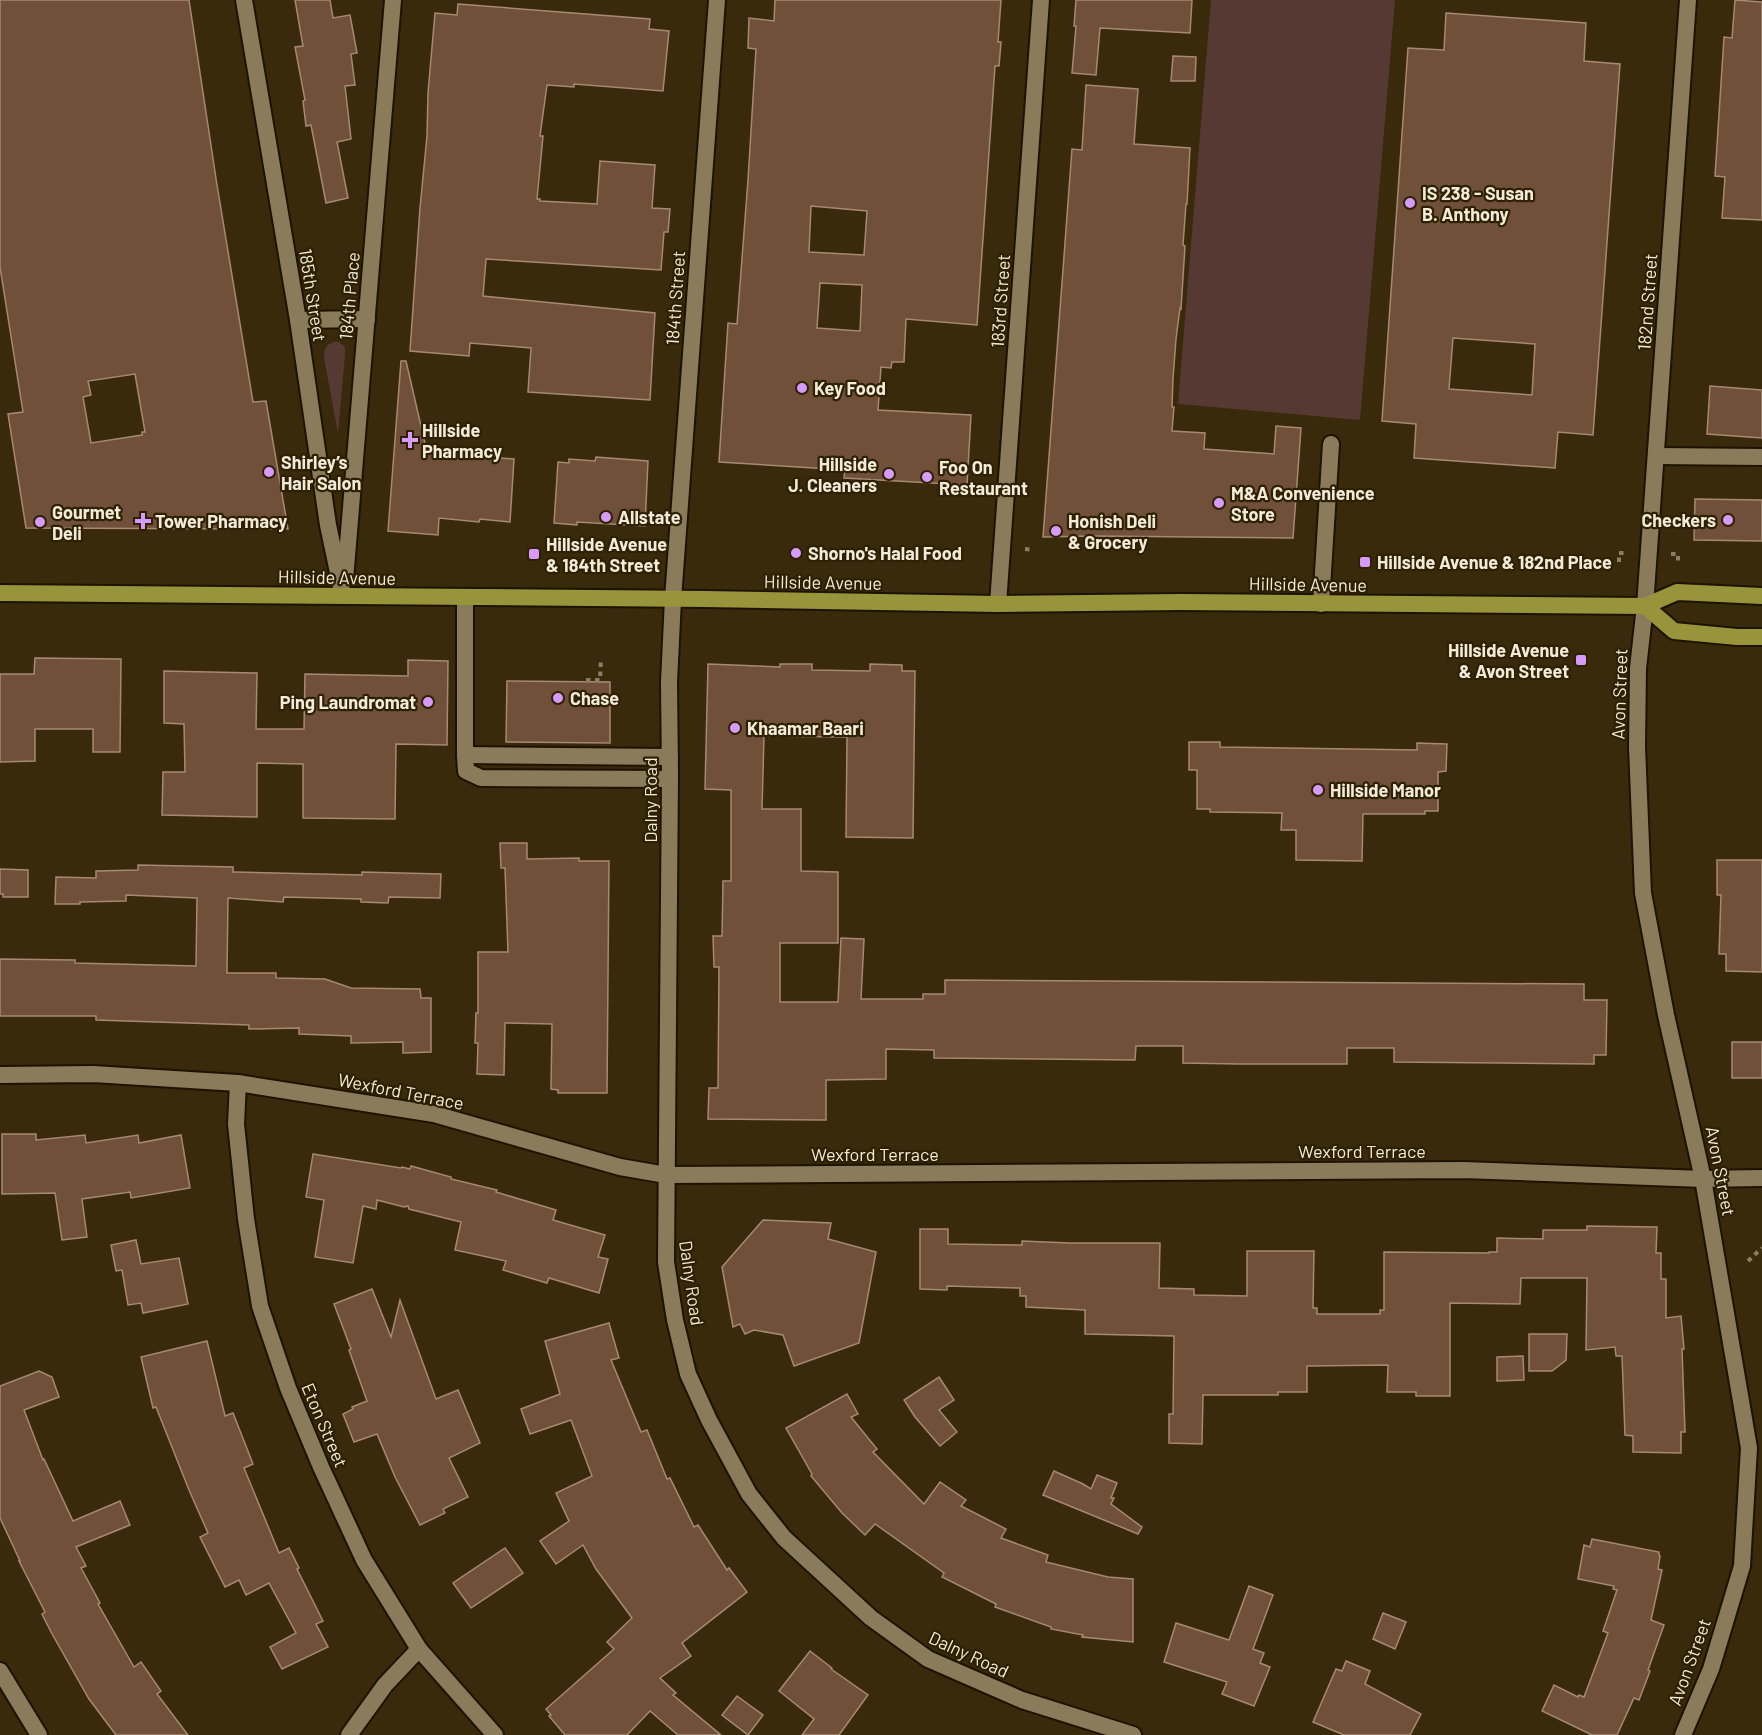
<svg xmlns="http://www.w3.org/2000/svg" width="1762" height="1735" font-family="Barlow,sans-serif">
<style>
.park{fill:#573933}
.building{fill:#705038;stroke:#a78972;stroke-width:1.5;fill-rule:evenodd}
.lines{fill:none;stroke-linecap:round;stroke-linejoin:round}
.service-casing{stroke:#1d1300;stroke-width:20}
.minor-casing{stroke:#1d1300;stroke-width:20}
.primary-casing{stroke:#1d1300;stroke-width:20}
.path{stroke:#8a7f66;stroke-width:4;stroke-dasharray:4.5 4.5;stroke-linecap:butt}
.service{stroke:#8a7b5b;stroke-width:16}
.minor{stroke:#8a7b5b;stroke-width:16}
.primary{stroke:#97943c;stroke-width:16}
.poi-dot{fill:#d69bfa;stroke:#2e2002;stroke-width:2}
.labels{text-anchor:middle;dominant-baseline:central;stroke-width:4.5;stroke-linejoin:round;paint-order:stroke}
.poi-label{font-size:18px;font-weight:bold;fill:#f3ebd9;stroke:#2e2002;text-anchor:start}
.street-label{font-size:18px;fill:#f3ebd9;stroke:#2e2002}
</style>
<rect width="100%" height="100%" fill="#382a0b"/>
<g class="park">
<path d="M 1211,0 L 1395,0 L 1360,420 L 1178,404 Z"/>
<path d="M 333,342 L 339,342 L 345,347 L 345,355 L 338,433 L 324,358 C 324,349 325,346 333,342 Z"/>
</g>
<g class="building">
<path d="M 0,0 L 189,0 L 217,185 L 253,402 L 266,401 L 288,529 L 26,528 L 8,414 L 23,412 L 0,267 ZM 135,374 L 145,432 L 142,432 L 142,435 L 91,443 L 83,397 L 91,395 L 88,381 Z"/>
<path d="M 295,0 L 330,0 L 333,18 L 350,15 L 357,53 L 351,54 L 355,85 L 345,86 L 351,139 L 337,142 L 348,198 L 326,203 L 311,125 L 306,126 L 303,101 L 305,100 L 295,47 L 303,46 Z"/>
<path d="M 775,0 L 1001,0 L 998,42 L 1001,42 L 999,66 L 995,66 L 977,325 L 906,319 L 904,362 L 892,362 L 891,368 L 881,367 L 878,410 L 971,415 L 967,485 L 844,478 L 845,470 L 719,462 L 728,323 L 737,324 L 748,180 L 756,49 L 748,48 L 749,18 L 774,21 ZM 811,206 L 867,211 L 864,255 L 809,252 ZM 820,283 L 862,285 L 860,331 L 817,328 Z"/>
<path d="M 1076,0 L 1192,0 L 1190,33 L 1100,28 L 1096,75 L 1072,73 L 1076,26 L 1074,26 Z"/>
<path d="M 1735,0 L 1762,2 L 1762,220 L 1722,218 L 1725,177 L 1715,176 L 1724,37 L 1732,38 Z"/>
<path d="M 458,4 L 650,19 L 649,29 L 669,31 L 663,91 L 574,84 L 574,87 L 547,85 L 540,136 L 543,136 L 537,199 L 540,199 L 540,201 L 597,204 L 600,161 L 655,165 L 652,208 L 670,209 L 668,232 L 664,232 L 661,270 L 486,259 L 483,296 L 655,313 L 650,400 L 528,392 L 531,348 L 470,343 L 469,356 L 410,351 L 420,208 L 427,136 L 428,93 L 435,13 L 457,15 Z"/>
<path d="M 1446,13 L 1586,23 L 1584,61 L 1620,64 L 1593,435 L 1558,432 L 1555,468 L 1414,458 L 1416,424 L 1382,421 L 1408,48 L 1444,50 ZM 1453,338 L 1535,344 L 1532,395 L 1449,389 Z"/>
<path d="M 1173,56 L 1196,57 L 1195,81 L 1171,81 Z"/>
<path d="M 1086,85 L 1138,89 L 1134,144 L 1190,148 L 1187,204 L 1186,204 L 1183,245 L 1185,246 L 1181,309 L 1180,308 L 1176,339 L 1173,379 L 1172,407 L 1174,407 L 1172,431 L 1205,433 L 1204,449 L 1274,454 L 1276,426 L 1301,428 L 1293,538 L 1092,536 L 1043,537 L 1072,149 L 1082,150 Z"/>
<path d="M 401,361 L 406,361 L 427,452 L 514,459 L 510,522 L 480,519 L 479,522 L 439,518 L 438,535 L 388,531 Z"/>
<path d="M 1710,386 L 1762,390 L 1762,438 L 1707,434 Z"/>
<path d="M 596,457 L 648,461 L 645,526 L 577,522 L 577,525 L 554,523 L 558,462 L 569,463 L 569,459 L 595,461 Z"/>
<path d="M 1695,499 L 1762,500 L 1762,541 L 1694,540 Z"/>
<path d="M 35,658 L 121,659 L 120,752 L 93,752 L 93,729 L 35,729 L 35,761 L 0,762 L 0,674 L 34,674 Z"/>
<path d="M 408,660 L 448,661 L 447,745 L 396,744 L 395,819 L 303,818 L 303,764 L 257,763 L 257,817 L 162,815 L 163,772 L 185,772 L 184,724 L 164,723 L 164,671 L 257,673 L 256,729 L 304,729 L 305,674 L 408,676 Z"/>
<path d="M 708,664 L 780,667 L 780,664 L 812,664 L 812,670 L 870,671 L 870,664 L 902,665 L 902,671 L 915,671 L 913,838 L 846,837 L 847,737 L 764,736 L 762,809 L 801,809 L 801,871 L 838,872 L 838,943 L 780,943 L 780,1002 L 838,1002 L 841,938 L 864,939 L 861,999 L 923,999 L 923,994 L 945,994 L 945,980 L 1584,984 L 1584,1000 L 1607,1000 L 1606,1055 L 1594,1055 L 1594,1064 L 1394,1062 L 1394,1048 L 1347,1048 L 1347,1064 L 1239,1064 L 1183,1063 L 1183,1046 L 1136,1046 L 1135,1060 L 934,1058 L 934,1050 L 886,1049 L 886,1079 L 826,1080 L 826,1120 L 708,1119 L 709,1088 L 718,1088 L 719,967 L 714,967 L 713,936 L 722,936 L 723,881 L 731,881 L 731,790 L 705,789 Z"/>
<path d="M 507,681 L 610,682 L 610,743 L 506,742 Z"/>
<path d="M 1189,742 L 1220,742 L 1220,747 L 1417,750 L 1417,743 L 1447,744 L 1446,771 L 1438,772 L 1438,811 L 1425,811 L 1425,814 L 1363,814 L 1362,861 L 1296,860 L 1296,830 L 1281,830 L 1282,813 L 1210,812 L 1210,809 L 1197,809 L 1197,770 L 1189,770 Z"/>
<path d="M 500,843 L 527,843 L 527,859 L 579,858 L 579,861 L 609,861 L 607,1093 L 558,1093 L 558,1090 L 551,1089 L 552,1024 L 505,1023 L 504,1075 L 477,1074 L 478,1043 L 475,1043 L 476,1013 L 478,1013 L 478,952 L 508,952 L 505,868 L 501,868 Z"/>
<path d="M 1717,860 L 1762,860 L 1762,972 L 1726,971 L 1726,954 L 1719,954 L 1721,895 L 1717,895 Z"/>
<path d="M 138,865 L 233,867 L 233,872 L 235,872 L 362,875 L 362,872 L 441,874 L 440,898 L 389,897 L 388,903 L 361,902 L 361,899 L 284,897 L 283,902 L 228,898 L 227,973 L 276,973 L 276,978 L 325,979 L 351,988 L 420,989 L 421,998 L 431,998 L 431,1052 L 403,1053 L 403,1042 L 351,1043 L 351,1036 L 299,1034 L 299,1028 L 249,1029 L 249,1025 L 96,1020 L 96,1016 L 0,1016 L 0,959 L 75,960 L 75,963 L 196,966 L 197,898 L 126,895 L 126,901 L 80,902 L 80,904 L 55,904 L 56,877 L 96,878 L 96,871 L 138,870 Z"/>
<path d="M 0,869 L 28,870 L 28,897 L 3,897 L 3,894 L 0,894 Z"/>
<rect x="1732" y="1042" width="30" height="36"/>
<path d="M 2,1134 L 36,1134 L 36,1140 L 85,1135 L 86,1143 L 138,1135 L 139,1143 L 181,1135 L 190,1188 L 131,1198 L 130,1192 L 82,1199 L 87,1237 L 62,1240 L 55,1193 L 2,1194 Z"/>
<path d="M 313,1154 L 401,1168 L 402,1167 L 410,1169 L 411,1166 L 451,1177 L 451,1179 L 497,1190 L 496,1192 L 556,1210 L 553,1220 L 605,1235 L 598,1257 L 608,1259 L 599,1293 L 549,1278 L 547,1283 L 503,1270 L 506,1261 L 455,1250 L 461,1222 L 409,1209 L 408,1206 L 404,1207 L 377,1200 L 376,1209 L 363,1206 L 353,1263 L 315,1257 L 324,1200 L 306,1197 Z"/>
<path d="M 763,1220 L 831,1223 L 828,1239 L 876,1252 L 859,1343 L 794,1366 L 783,1335 L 754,1330 L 745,1334 L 740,1324 L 733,1327 L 722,1267 Z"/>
<path d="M 1587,1226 L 1657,1227 L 1656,1253 L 1661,1253 L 1661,1279 L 1666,1279 L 1666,1318 L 1681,1316 L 1684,1349 L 1682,1349 L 1685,1432 L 1681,1432 L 1681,1453 L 1633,1452 L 1633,1436 L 1625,1435 L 1622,1356 L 1616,1356 L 1615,1347 L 1586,1350 L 1587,1278 L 1521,1278 L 1520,1304 L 1450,1303 L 1450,1396 L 1416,1396 L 1416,1392 L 1387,1392 L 1388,1365 L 1307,1366 L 1307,1392 L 1278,1392 L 1278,1395 L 1203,1395 L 1202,1444 L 1169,1443 L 1169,1414 L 1173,1414 L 1174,1336 L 1085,1334 L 1085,1310 L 1026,1307 L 1026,1296 L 1020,1296 L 1020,1288 L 947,1286 L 947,1290 L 920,1289 L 920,1229 L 948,1229 L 948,1244 L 1022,1245 L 1022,1241 L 1070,1243 L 1160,1243 L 1159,1288 L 1194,1289 L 1194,1295 L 1247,1296 L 1247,1251 L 1314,1251 L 1313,1308 L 1317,1308 L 1317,1314 L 1380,1314 L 1380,1310 L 1384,1310 L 1384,1252 L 1489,1253 L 1489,1252 L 1497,1252 L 1497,1238 L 1543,1239 L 1543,1230 L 1587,1230 Z"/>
<path d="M 136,1240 L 141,1264 L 179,1258 L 188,1304 L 143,1313 L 141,1303 L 128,1305 L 122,1270 L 116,1271 L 111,1245 Z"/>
<path d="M 372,1289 L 391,1337 L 400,1300 L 436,1399 L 458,1390 L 480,1443 L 449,1458 L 468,1497 L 443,1509 L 445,1513 L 420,1525 L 395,1477 L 377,1434 L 354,1442 L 343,1414 L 353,1409 L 352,1407 L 367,1401 L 349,1350 L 351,1349 L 334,1304 Z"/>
<path d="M 609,1323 L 619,1358 L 611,1360 L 641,1432 L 647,1430 L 667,1479 L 670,1478 L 694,1527 L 698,1525 L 727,1570 L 729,1568 L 747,1592 L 682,1643 L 691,1656 L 660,1678 L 676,1693 L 673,1695 L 721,1735 L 678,1735 L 650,1711 L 627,1735 L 565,1735 L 549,1716 L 551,1715 L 546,1709 L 614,1649 L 607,1642 L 632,1618 L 596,1569 L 583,1545 L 556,1564 L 540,1541 L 569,1521 L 556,1493 L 592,1476 L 571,1420 L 530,1434 L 521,1409 L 560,1394 L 545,1341 Z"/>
<path d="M 1529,1334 L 1567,1334 L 1566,1360 L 1552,1371 L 1529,1371 Z"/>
<path d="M 207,1341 L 225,1416 L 233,1413 L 253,1464 L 244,1468 L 279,1553 L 289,1548 L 299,1568 L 297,1569 L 323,1621 L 316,1624 L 328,1647 L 282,1669 L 270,1647 L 296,1633 L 269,1583 L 246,1595 L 239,1580 L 225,1587 L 200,1537 L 208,1533 L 189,1490 L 156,1407 L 153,1408 L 141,1357 Z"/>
<path d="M 1523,1356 L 1524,1380 L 1497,1381 L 1497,1357 Z"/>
<path d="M 39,1371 L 52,1377 L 59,1397 L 24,1410 L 43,1460 L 44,1459 L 73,1521 L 120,1501 L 130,1525 L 76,1547 L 86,1566 L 81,1568 L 100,1603 L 98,1604 L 134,1667 L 141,1662 L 161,1691 L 157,1694 L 188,1735 L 116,1735 L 89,1699 L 51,1632 L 42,1614 L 45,1612 L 19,1561 L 20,1561 L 0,1518 L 0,1386 Z"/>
<path d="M 939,1377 L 954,1400 L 939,1410 L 957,1432 L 940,1446 L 915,1417 L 904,1400 Z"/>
<path d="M 847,1394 L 858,1414 L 851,1417 L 877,1449 L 873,1452 L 924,1504 L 940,1482 L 966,1500 L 961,1506 L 1006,1529 L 1001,1538 L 1048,1555 L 1046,1562 L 1108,1577 L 1133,1579 L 1133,1642 L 1082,1637 L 1083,1635 L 1051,1629 L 1051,1627 L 995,1607 L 996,1604 L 942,1577 L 944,1573 L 875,1524 L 865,1535 L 842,1513 L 811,1476 L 812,1474 L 786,1428 Z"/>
<path d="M 1054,1471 L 1083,1484 L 1091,1489 L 1097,1475 L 1117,1483 L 1111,1498 L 1114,1498 L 1111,1504 L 1142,1527 L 1138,1534 L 1043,1495 Z"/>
<path d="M 1592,1539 L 1659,1552 L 1659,1555 L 1660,1556 L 1658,1569 L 1662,1570 L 1651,1620 L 1664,1625 L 1648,1670 L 1650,1671 L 1639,1700 L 1634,1698 L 1617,1735 L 1592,1735 L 1542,1711 L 1554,1685 L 1578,1697 L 1579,1695 L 1584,1697 L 1608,1633 L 1603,1631 L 1617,1590 L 1613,1589 L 1614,1586 L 1578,1579 L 1584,1545 L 1590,1547 Z"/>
<path d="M 505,1548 L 523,1573 L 471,1608 L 453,1583 Z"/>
<path d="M 1249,1586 L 1273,1595 L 1253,1649 L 1264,1653 L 1260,1663 L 1270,1667 L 1254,1706 L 1222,1694 L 1227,1682 L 1164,1662 L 1176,1623 L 1229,1640 Z"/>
<path d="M 1383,1613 L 1406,1622 L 1395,1649 L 1373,1639 Z"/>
<path d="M 810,1651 L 832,1668 L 831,1669 L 868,1695 L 839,1735 L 802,1735 L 814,1719 L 779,1691 Z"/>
<path d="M 1346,1661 L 1370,1671 L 1365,1684 L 1421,1714 L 1410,1735 L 1344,1735 L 1313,1722 L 1336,1669 L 1342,1671 Z"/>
<path d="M 737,1696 L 763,1715 L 748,1735 L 722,1715 Z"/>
</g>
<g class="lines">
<defs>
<g id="service">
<path d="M 1656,456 L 1762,457"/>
<path d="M 465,597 L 465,755 L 466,771 L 481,778 L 670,779"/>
<path d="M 465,755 L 670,757"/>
</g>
<g id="minor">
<path d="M 244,0 L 298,320 L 328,525 L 343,596"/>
<path d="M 717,0 L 673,599 L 669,682 L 670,775 L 666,1262 L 675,1320 L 688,1374 L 709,1420 L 749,1494 L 784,1538 L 871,1618 L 928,1659 L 1022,1700 L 1133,1735"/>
<path d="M 298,320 L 367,319"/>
<path d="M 345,580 L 393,0"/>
<path d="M 998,604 L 1041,0"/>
<path d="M 1321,604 L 1331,444"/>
<path d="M 0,1075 L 93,1074 L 238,1083 L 434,1114 L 620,1167 L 666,1175 L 1463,1170 L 1703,1179 L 1762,1178"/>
<path d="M 238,1083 L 236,1124 L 246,1219 L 260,1306 L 288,1388 L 321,1467 L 364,1560 L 419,1649 L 495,1735"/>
<path d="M 0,1671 L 39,1735"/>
<path d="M 349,1735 L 385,1685 L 419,1649"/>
<path d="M 1683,1735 L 1711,1669 L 1742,1566 L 1749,1448 L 1703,1179 L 1666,1015 L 1643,893 L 1637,747 L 1638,668 L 1645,606 L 1688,0"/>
</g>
<g id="primary">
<path d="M 0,593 L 704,599 L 998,604 L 1180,602 L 1645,606 L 1677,592 L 1762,596"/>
<path d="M 1645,606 L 1674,631 L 1737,637 L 1762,637"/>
</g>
</defs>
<use href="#service" class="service-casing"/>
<use href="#minor" class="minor-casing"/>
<use href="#primary" class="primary-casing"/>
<g class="path">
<path d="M 1025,549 L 1033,550"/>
<path d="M 1671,554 L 1678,554 L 1678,561"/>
<path d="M 1619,562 L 1619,553 L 1628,553"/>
<path d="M 586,680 L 600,680 L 601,659"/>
<path d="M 1748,1261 L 1762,1248"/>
</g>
<use href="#service" class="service"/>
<use href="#minor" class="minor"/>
<use href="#primary" class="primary"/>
</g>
<g class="poi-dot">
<circle cx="1410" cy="203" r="6"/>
<circle cx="802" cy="388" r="6"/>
<path d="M407 431h6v6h6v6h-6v6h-6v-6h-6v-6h6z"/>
<circle cx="269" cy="472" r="6"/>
<circle cx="889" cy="474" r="6"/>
<circle cx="927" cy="477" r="6"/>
<circle cx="1219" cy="503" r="6"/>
<circle cx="606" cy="517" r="6"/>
<circle cx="1728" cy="520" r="6"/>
<path d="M140 512h6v6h6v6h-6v6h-6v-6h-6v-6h6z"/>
<circle cx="40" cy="522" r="6"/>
<circle cx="1056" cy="531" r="6"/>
<circle cx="796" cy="553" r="6"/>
<rect x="528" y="548" width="12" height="12" rx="3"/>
<rect x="1359" y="556" width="12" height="12" rx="3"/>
<rect x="1575" y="654" width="12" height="12" rx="3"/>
<circle cx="558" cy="698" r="6"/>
<circle cx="428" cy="702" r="6"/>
<circle cx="735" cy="728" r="6"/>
<circle cx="1318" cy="790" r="6"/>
</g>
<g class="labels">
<g class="poi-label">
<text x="1422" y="193">IS 238 - Susan<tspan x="1422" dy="21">B. Anthony</tspan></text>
<text x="814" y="388">Key Food</text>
<text x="422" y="430">Hillside<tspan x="422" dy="21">Pharmacy</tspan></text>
<text x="281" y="462">Shirley’s<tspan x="281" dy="21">Hair Salon</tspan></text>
<text x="877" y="464" text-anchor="end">Hillside<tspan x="877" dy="21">J. Cleaners</tspan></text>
<text x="939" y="467">Foo On<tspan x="939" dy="21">Restaurant</tspan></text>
<text x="1231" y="493">M&amp;A Convenience<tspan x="1231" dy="21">Store</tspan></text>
<text x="52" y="512">Gourmet<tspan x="52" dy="21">Deli</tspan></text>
<text x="618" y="517">Allstate</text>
<text x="1716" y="520" text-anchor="end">Checkers</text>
<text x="155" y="521">Tower Pharmacy</text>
<text x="1068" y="521">Honish Deli<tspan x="1068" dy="21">&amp; Grocery</tspan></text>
<text x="546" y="544">Hillside Avenue<tspan x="546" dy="21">&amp; 184th Street</tspan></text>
<text x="808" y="553">Shorno's Halal Food</text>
<text x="1377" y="562">Hillside Avenue &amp; 182nd Place</text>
<text x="1569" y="650" text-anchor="end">Hillside Avenue<tspan x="1569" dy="21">&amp; Avon Street</tspan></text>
<text x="570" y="698">Chase</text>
<text x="416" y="702" text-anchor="end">Ping Laundromat</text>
<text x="747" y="728">Khaamar Baari</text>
<text x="1330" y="790">Hillside Manor</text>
</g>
<g class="street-label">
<text transform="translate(313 295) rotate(81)">185th Street</text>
<text transform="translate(349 296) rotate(-85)">184th Place</text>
<text transform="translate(675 298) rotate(-86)">184th Street</text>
<text transform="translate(1000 301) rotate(-86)">183rd Street</text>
<text transform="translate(1647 302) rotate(-86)">182nd Street</text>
<text transform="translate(337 577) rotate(1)">Hillside Avenue</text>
<text transform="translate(823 582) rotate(1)">Hillside Avenue</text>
<text transform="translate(1308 584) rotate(1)">Hillside Avenue</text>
<text transform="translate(1619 694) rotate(-88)">Avon Street</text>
<text transform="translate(650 800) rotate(-90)">Dalny Road</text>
<text transform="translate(401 1091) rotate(11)">Wexford Terrace</text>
<text x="1362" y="1151">Wexford Terrace</text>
<text x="875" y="1154">Wexford Terrace</text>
<text transform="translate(1721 1171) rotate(79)">Avon Street</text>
<text transform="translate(692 1283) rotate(82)">Dalny Road</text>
<text transform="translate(325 1425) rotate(67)">Eton Street</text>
<text transform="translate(969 1654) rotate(25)">Dalny Road</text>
<text transform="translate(1689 1662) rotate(-70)">Avon Street</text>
</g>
</g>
</svg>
